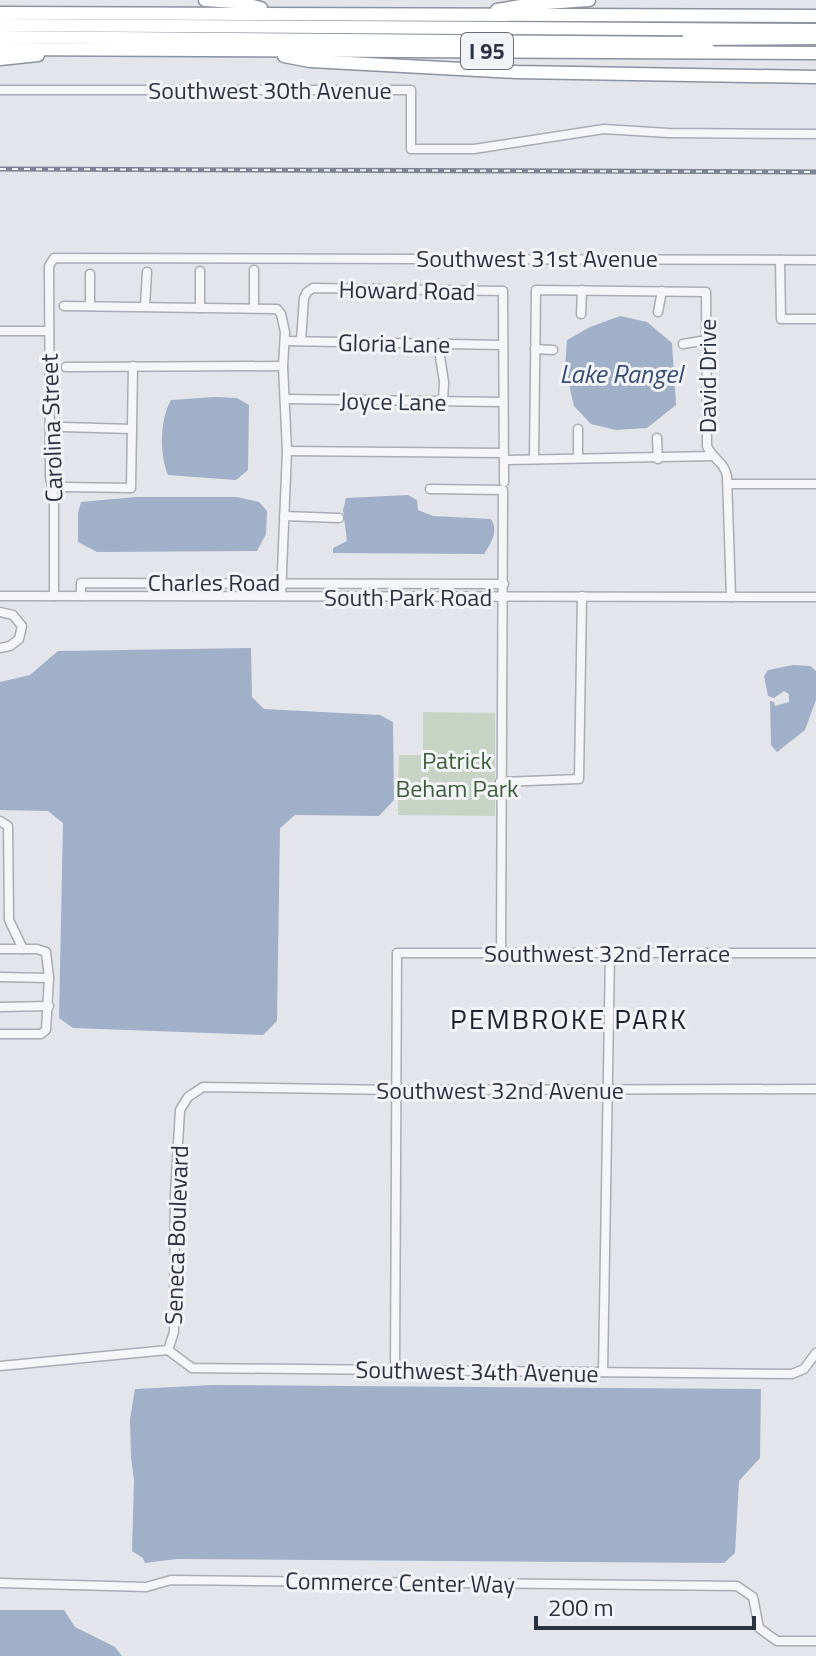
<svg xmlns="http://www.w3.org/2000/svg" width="816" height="1656" font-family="'Titillium Web',sans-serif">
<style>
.green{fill:#c7d4c5}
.water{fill:#a0b0c8}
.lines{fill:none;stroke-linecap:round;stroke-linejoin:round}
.minor-casing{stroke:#a8acb4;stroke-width:11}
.highway-casing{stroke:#8b92a0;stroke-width:15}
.minor{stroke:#f6f6f9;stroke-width:8}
.highway{stroke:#fff;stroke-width:12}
.rail-casing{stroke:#7d8393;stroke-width:5}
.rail{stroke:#f3f4f8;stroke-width:2;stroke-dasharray:6;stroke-linecap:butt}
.labels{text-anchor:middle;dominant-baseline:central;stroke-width:6;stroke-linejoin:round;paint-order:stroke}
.shield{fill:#f3f4f8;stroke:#686c79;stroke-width:2}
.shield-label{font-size:22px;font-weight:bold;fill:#2c3242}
.street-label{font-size:24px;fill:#2c3242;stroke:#f3f4f8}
.park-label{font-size:24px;fill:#3d5d39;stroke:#f3f4f8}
.water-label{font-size:26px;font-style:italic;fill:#374d74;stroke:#f3f4f8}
.quarter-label{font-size:28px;letter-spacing:2px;fill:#1e2333;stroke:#f3f4f8}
</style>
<rect width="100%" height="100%" fill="#e3e5ea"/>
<path class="green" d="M 423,712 L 495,713 L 495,816 L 398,815 L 399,755 L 423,755 Z"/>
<g class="water">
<path d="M 620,316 L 647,322 L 672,343 L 676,405 L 647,428 L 616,430 L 591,424 L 574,406 L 565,367 L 567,340 L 590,327 Z"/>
<path d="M 215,397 L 237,398 L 249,405 L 248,470 L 236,480 L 168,475 C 159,454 160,419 171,400 Z"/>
<path d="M 408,495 L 417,500 L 418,510 L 433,516 L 491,519 C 499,531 491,543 484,554 L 333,553 L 333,548 L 347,541 L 343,510 L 346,498 Z"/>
<path d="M 136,497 L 237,497 L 259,502 L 267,511 L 266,534 L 257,551 L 97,552 L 78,542 L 78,513 L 81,502 Z"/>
<path d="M 251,648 L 252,697 L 264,709 L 380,715 L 393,722 L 394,800 L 379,816 L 295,815 L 280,828 L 277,1021 L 263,1035 L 73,1028 L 59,1018 L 63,823 L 48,811 L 0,810 L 0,682 L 30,675 L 58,651 Z"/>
<path d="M 793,665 L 810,666 L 816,671 L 816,700 L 805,730 L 777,752 L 771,745 L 770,701 L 774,702 L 775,706 L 789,702 L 789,694 L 784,691 L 774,698 L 768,696 L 764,676 L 768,670 Z"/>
<path d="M 212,1385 L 761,1389 L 760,1458 L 739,1481 L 735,1553 L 724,1563 L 177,1559 L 145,1563 L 143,1558 L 132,1551 L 134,1480 L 131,1457 L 130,1419 L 135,1389 Z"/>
<path d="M 0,1610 L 64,1610 L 75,1627 L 115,1647 L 122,1656 L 0,1656 Z"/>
</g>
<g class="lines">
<defs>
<g id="minor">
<path d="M 0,90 L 411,90 L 411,149 L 474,149 L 604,129 L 668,133 L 816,134"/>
<path d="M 780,260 L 781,319 L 816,319"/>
<path d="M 64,306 L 277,309 L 281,314 L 285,332 L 283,366 L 287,451 L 281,596"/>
<path d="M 90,306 L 90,274"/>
<path d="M 145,306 L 147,272"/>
<path d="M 254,307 L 254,270"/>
<path d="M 200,308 L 200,271"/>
<path d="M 658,312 L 662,291"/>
<path d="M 581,314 L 582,290"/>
<path d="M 0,331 L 48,331"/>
<path d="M 285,341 L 503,345"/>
<path d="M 301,341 L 304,298 L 307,292 L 313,288 L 503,291 L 504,482"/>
<path d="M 438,344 L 444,382 L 443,401"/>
<path d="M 683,344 L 707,340"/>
<path d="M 535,349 L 553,350"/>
<path d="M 66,367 L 283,366"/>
<path d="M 285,399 L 502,402"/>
<path d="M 63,427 L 132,429"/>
<path d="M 657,438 L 658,459"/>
<path d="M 287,451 L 503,453"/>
<path d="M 534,458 L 536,290 L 706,292 L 707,446 C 712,459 724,461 727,476 L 731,597"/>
<path d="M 578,458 L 578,429"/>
<path d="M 507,460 L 713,456"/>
<path d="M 728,484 L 816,484"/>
<path d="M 62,487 L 131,488 L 133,366"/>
<path d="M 430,489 L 503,490 L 503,493 L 501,953"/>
<path d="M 284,516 L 339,518"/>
<path d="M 0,596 L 816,597"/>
<path d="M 54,596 L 54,497 L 50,477 L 49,266 L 54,258 L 816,260"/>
<path d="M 81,596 L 81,583 L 504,584"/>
<path d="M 0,612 L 13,615 L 22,626 L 19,639 L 10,646 L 0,648"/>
<path d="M 500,782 L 579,779 L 582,596"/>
<path d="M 0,821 L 8,826 L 9,920 L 23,949"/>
<path d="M 0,949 L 37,949 L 46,952 L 49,978 L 46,1030 L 41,1034 L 0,1034"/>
<path d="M 0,977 L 49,978"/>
<path d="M 0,1007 L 49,1006"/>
<path d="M 168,1350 L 192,1368 L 792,1374 L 804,1369 L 816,1353"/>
<path d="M 0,1366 L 168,1350 L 174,1332 L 175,1195 L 180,1110 L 188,1097 L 203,1087 L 394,1090 L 816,1089"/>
<path d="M 395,1370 L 397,953 L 816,953"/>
<path d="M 603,1372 L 610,953"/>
<path d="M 0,1583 L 146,1587 L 171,1580 L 737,1586 L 753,1597 L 759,1628 L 777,1641 L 816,1641"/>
</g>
<g id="highway">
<path d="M 205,0 L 235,2 L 261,8"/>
<path d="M 497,10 L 532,4 L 589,0"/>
<path d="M 0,13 L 816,16"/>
<path d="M 0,25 L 816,30"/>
<path d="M 0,37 L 688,43 L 709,50"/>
<path d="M 688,39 L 816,38"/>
<path d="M 0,49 L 816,53"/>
<path d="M 284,56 L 310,61 L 517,72 L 816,77"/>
<path d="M 0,59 L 38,55"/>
</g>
</defs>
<use href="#minor" class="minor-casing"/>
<use href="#highway" class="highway-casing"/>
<use href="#minor" class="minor"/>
<use href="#highway" class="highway"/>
<defs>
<path id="rail" d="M 0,169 L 816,172"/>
</defs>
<use href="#rail" class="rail-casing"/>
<use href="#rail" class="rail"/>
</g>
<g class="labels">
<rect class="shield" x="461" y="33" width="52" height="36" rx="6"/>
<g class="shield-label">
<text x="487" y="51">I 95</text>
</g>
<g class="street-label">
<text x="270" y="90">Southwest 30th Avenue</text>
<text x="537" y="258">Southwest 31st Avenue</text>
<text transform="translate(407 290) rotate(1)">Howard Road</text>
<text transform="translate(394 343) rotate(1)">Gloria Lane</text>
<text transform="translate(707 376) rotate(-90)">David Drive</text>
<text transform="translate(393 401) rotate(1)">Joyce Lane</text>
<text transform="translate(51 428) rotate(-92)">Carolina Street</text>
<text x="214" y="582">Charles Road</text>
<text x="408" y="597">South Park Road</text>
<text x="607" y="953">Southwest 32nd Terrace</text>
<text x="500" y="1090">Southwest 32nd Avenue</text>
<text transform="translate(176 1235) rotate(-88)">Seneca Boulevard</text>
<text transform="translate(477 1371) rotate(1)">Southwest 34th Avenue</text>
<text transform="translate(400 1582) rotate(1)">Commerce Center Way</text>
</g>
<g class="park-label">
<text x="457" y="760">Patrick<tspan x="457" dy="28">Beham Park</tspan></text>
</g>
<g class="water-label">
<text x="621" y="373">Lake Rangel</text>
</g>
<g class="quarter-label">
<text x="569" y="1018">PEMBROKE PARK</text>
</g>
</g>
<path d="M536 1616v12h218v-12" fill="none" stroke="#2c3242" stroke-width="4"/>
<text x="548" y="1616" font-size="24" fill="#2c3242" stroke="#f3f4f8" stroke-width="6" paint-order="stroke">200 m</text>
</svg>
